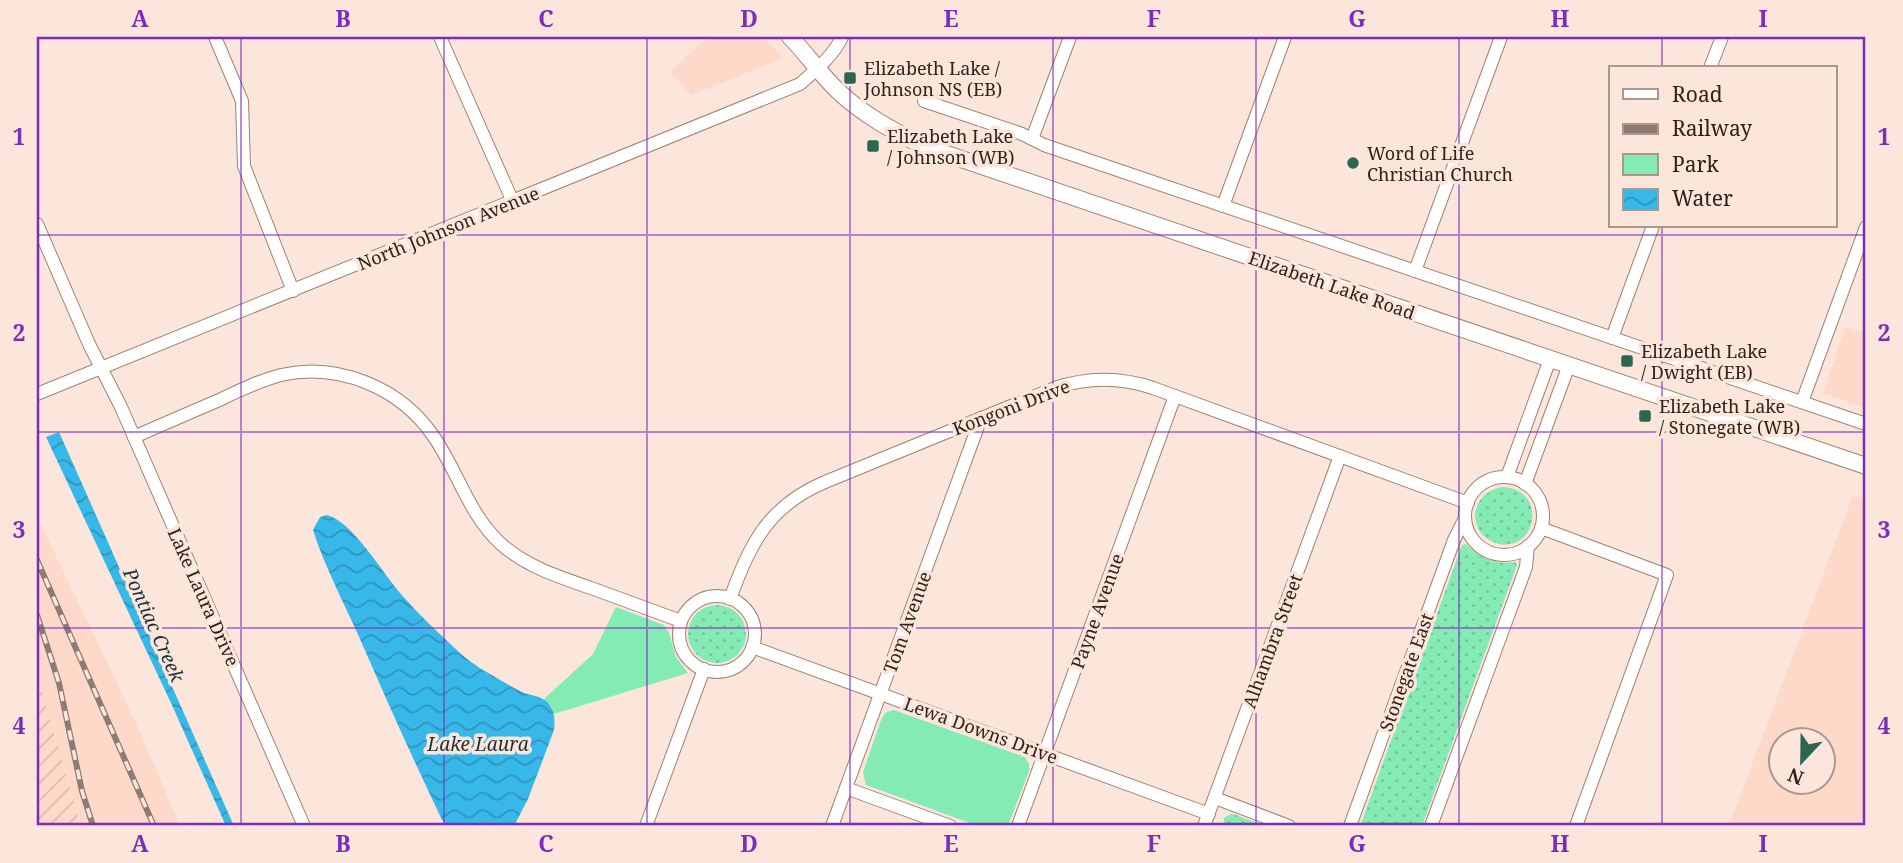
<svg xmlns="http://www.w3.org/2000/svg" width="1903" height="863" font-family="'Noto Serif',serif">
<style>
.built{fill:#fed9c9;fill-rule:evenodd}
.industrial{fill:url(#industrial-furrows)}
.grass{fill:url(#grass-dots)}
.park{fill:#83ebb3}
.water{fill:url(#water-waves)}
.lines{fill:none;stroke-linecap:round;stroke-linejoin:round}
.minor-casing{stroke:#a18070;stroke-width:14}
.major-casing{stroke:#a18070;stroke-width:18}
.minor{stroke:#fff;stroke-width:12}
.major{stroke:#fff;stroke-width:16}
.rail-casing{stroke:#8d7c73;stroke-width:6}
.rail{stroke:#fce6db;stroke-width:3.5;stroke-dasharray:10;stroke-linecap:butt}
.grid{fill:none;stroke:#7b2cbf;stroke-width:2;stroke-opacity:0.55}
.poi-dot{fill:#2c6650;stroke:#fce6db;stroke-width:2.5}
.labels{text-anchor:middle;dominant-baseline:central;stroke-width:7;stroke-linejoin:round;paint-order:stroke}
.poi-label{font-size:18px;fill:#2f221b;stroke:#fce6db;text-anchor:start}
.street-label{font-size:18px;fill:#2f221b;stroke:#fce6db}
.water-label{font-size:19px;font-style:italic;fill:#1c313a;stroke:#fce6db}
.neatline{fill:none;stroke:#7b2cbf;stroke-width:2.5}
.grid-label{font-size:23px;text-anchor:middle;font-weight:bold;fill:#7b2cbf}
</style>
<defs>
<pattern id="industrial-furrows" width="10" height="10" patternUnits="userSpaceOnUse" patternTransform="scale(1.75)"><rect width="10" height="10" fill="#fed9c9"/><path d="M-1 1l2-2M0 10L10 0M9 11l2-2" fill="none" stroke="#dabaac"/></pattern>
<pattern id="grass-dots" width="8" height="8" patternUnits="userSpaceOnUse" patternTransform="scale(1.75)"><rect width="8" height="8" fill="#83ebb3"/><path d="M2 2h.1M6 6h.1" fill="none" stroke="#71c999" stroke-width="1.8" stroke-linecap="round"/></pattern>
<pattern id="water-waves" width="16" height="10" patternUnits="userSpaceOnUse" patternTransform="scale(1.75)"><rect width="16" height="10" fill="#37b8e8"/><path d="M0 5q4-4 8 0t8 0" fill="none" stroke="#2f95bb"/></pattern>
</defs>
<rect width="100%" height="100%" fill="#fce6db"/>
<g class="built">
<path d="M 707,37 L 764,37 L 783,58 L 691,95 L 670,72 Z"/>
<path d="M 1846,326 L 1866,333 L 1866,408 L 1823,393 Z"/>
<path d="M 1853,495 L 1866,499 L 1866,826 L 1729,826 ZM 1780,740 L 1822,740 L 1822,782 L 1780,782 Z"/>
<path d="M 37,516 L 137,725 L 180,826 L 81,826 L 37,675 Z"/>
</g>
<path class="industrial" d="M 37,675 L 81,826 L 37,826 Z"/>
<g class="grass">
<path d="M 1501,487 C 1547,487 1539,551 1499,544 C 1490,542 1482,536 1478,528 C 1469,509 1482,491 1501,487 Z"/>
<path d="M 1466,544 C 1480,559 1495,565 1515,562 L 1517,565 L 1422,826 L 1360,826 L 1462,545 Z"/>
<circle cx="717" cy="634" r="29"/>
<path d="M 1231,814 L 1236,815 L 1265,826 L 1224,826 L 1224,818 Z"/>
</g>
<g class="park">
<path d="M 616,607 L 664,625 L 669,633 L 676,657 L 688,673 L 554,714 L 551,706 L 544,699 L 593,654 Z"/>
<path d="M 894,710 L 1025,757 L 1029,764 L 1029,771 L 1008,826 L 978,826 L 866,785 L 863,772 L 881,720 L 886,712 Z"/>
</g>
<g class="water">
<path d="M 59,432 L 234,826 L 226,826 L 171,703 L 46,437 Z"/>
<path d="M 327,515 C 352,521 382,572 400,593 C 418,614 440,634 461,654 C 477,668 502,681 520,691 C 530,696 542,695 549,704 C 555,712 555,721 554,730 L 528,799 L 514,826 L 447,826 L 442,820 C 415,763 389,706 364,648 C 347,608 326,571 313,530 L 320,517 Z"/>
</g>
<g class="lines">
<defs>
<g id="minor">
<path d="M 215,37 L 242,101 L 244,166 L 293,291"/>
<path d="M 440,37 L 513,202"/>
<path d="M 1710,68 L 1722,37"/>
<path d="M 924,101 L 1022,134 L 1044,145 L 1866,424"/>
<path d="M 1032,139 L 1070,37"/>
<path d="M 1223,206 L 1285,37"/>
<path d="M 37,224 L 89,344 L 121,407 L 304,826"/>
<path d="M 1415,271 L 1501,37"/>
<path d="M 1612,338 L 1653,226"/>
<path d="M 37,394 L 800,84 C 815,71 834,55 842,37"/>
<path d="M 1802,402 L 1866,227"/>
<path d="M 134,437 C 161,425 189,413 217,401 C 238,391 258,381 281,375 C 339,362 401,388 434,437 C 458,472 469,515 501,544 C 527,567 559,577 591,588 C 621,599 651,610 681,621"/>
<path d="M 1507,477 L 1550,359"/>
<circle cx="1504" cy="516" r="39"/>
<path d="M 1525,484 L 1569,365"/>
<path d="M 1541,528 L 1667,575 L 1576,826"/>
<circle cx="717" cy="634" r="38"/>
<path d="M 730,599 C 750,544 768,506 825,482 L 1055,388 C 1088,377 1120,377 1153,388 L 1468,503"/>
<path d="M 752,647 L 1209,814"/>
<path d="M 846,788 L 950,826"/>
<path d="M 1215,798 L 1289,826"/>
<path d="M 646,826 L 704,669"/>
<path d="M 832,826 L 981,418"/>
<path d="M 1018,826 L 1175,396"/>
<path d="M 1204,826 L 1340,456"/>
<path d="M 1350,826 L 1454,540 L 1465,518"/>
<path d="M 1431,826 L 1526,567 L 1528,546"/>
</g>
<path id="major" d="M 790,37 C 807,54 820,74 838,91 C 863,115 895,132 926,147 L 1866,466"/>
</defs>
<use href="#minor" class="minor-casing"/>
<use href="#major" class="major-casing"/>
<use href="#minor" class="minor"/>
<use href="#major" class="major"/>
<defs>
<g id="rail">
<path d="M 37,560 L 154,826"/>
<path d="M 37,615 L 59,683 L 82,791 L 93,826"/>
</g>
</defs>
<use href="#rail" class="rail-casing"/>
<use href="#rail" class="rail"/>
</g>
<path class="grid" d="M 241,37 L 241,826M 444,37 L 444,826M 647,37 L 647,826M 850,37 L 850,826M 1053,37 L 1053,826M 1256,37 L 1256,826M 1459,37 L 1459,826M 1662,37 L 1662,68M 1662,226 L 1662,826M 37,235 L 1866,235M 37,432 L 1866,432M 37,628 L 1866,628"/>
<g class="poi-dot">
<rect x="843" y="71" width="14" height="14" rx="3.5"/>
<rect x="866" y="139" width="14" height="14" rx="3.5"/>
<circle cx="1353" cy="163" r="7"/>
<rect x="1620" y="354" width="14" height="14" rx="3.5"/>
<rect x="1638" y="409" width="14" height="14" rx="3.5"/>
</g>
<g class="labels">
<g class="poi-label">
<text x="864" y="68">Elizabeth Lake /<tspan x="864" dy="21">Johnson NS (EB)</tspan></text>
<text x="887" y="136">Elizabeth Lake<tspan x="887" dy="21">/ Johnson (WB)</tspan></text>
<text x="1367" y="153">Word of Life<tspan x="1367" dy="21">Christian Church</tspan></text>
<text x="1641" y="351">Elizabeth Lake<tspan x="1641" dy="21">/ Dwight (EB)</tspan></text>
<text x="1659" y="406">Elizabeth Lake<tspan x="1659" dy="21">/ Stonegate (WB)</tspan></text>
</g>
<g class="street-label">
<text transform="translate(448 228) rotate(-22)">North Johnson Avenue</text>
<text transform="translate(1332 285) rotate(19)">Elizabeth Lake Road</text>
<text transform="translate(1011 407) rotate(-21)">Kongoni Drive</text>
<text transform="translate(204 597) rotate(66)">Lake Laura Drive</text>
<text transform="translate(1097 611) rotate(-70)">Payne Avenue</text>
<text transform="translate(907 622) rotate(-70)">Tom Avenue</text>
<text transform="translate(1272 641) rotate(-70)">Alhambra Street</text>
<text transform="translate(1406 672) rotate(-70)">Stonegate East</text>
<text transform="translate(981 730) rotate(20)">Lewa Downs Drive</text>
</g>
<g class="water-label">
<text transform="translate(154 625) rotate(66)">Pontiac Creek</text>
<text x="478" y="744">Lake Laura</text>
</g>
</g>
<rect width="1903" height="863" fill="none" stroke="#fce6db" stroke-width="77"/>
<rect x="1609" y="66" width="228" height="161" fill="#fce6db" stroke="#aa988e" stroke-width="2"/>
<rect x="1623" y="89" width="35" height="10" fill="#ffffff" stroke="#aa988e" stroke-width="2"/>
<text x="1672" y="102" font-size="21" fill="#2f221b">Road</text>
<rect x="1623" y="124" width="35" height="10" fill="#8d7c73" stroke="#aa988e" stroke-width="2"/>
<text x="1672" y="136" font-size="21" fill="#2f221b">Railway</text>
<rect x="1623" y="154" width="35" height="21" fill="#83ebb3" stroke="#aa988e" stroke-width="2"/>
<text x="1672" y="172" font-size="21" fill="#2f221b">Park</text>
<rect x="1623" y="189" width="35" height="21" fill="url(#water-waves)" stroke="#aa988e" stroke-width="2"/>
<text x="1672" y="206" font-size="21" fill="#2f221b">Water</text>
<g transform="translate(1802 761) rotate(202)"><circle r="33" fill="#fce6db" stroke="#aa988e" stroke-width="2"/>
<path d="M0-5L12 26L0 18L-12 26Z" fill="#2c6650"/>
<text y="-10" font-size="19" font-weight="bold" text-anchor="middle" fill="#2f221b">N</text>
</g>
<rect x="38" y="38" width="1826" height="786" class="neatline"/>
<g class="grid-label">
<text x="140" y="27">A</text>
<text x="343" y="27">B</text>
<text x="546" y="27">C</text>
<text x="749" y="27">D</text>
<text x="951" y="27">E</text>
<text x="1154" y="27">F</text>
<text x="1357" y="27">G</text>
<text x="1560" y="27">H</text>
<text x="1763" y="27">I</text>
<text x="19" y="145">1</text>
<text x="1884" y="145">1</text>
<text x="19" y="341">2</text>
<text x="1884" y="341">2</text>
<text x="19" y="538">3</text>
<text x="1884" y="538">3</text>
<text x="19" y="734">4</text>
<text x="1884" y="734">4</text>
<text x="140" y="852">A</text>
<text x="343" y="852">B</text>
<text x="546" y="852">C</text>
<text x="749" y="852">D</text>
<text x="951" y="852">E</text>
<text x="1154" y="852">F</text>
<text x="1357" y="852">G</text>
<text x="1560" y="852">H</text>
<text x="1763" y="852">I</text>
</g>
</svg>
